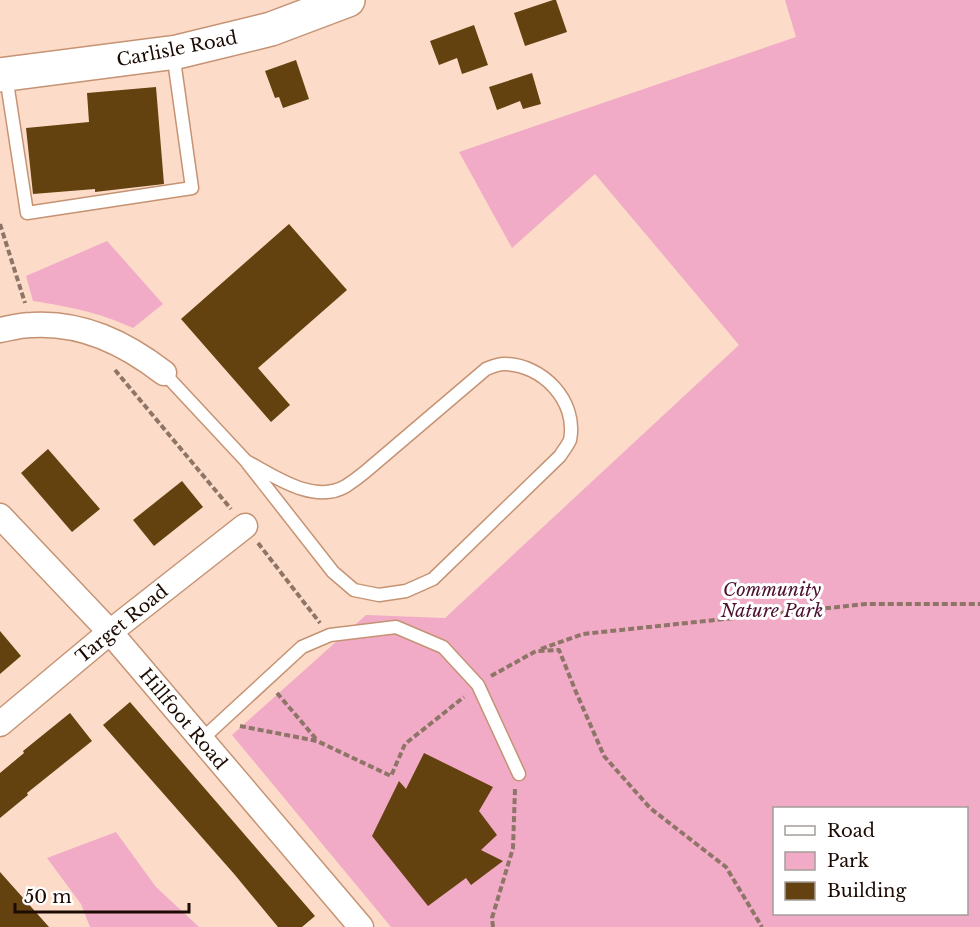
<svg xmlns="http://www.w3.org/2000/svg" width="980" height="927" font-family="'Libre Baskerville',serif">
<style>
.green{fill:#f1abc7;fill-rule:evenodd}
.building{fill:#63420f}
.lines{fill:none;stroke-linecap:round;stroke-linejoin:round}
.service-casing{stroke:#c59374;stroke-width:15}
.minor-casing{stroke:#c59374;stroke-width:27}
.primary-casing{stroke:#c59374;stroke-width:36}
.path{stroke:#8e7567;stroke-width:4;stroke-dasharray:6 3;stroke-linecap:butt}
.service{stroke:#fff;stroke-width:12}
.minor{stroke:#fff;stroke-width:24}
.primary{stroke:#fff;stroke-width:33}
.labels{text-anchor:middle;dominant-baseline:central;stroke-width:6;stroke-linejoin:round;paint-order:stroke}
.street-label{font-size:18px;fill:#1c0b02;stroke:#fff}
.park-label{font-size:18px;font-style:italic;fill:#4d102f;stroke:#fff}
</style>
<rect width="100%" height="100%" fill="#fcdcc8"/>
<g class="green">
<path d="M 785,0 L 980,0 L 980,927 L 391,927 L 232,735 L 366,615 L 445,618 L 739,345 L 595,174 L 512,248 L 459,152 L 796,37 ZM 774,808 L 966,808 L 966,914 L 774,914 Z"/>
<path d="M 107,241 L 163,304 L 133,328 C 98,312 70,307 33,301 L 26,276 Z"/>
<path d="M 116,832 L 156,887 L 199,927 L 90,927 L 81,904 L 47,858 Z"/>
</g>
<g class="building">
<path d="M 553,0 L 556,0 L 567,32 L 525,46 L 514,13 Z"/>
<path d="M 474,25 L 488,65 L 462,74 L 457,58 L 439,65 L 430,41 Z"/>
<path d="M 296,60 L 309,99 L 283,108 L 279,97 L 275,98 L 265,71 Z"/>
<path d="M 532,73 L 541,104 L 523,109 L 520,101 L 497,110 L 489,87 Z"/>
<path d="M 156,87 L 164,184 L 95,192 L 95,189 L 33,194 L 26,128 L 89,122 L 87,93 Z"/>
<path d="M 289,224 L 347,290 L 258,368 L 290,405 L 271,422 L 181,319 Z"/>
<path d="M 48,449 L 100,509 L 72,532 L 21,473 Z"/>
<path d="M 182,481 L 203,507 L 154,546 L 133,520 Z"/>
<path d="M 0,631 L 21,656 L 0,674 Z"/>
<path d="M 130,702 L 315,916 L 302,927 L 278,927 L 235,875 L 103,725 Z"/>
<path d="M 70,713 L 92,741 L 27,793 L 28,795 L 0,818 L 0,773 L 24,753 L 23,751 Z"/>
<path d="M 424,753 L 493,787 L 479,811 L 497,835 L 481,850 L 503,861 L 471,885 L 466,878 L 428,906 L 372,836 L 399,781 L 406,789 Z"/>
<path d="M 0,872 L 49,927 L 0,927 Z"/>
</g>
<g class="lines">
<defs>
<g id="service">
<path d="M 6,76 L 27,213 L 192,188 L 173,53"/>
<path d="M 164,373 L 246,461 L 333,572 L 354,590 L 379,595 L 406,591 L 433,579 L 560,456 C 563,451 568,445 570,440 C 578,401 542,364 504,364 C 498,364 491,367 486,369 L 365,472 C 359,477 352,482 346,486 C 314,505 274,476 246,461"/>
<path d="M 201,740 L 302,647 L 330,635 L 396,627 L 443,647 L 478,685 L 519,774"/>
</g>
<g id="minor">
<path d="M 0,330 C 10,328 21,325 32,325 C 82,322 125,343 164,373"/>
<path d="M 0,516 L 110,632 L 361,927"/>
<path d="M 0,724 L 110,632 L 245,526"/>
</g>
<path id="primary" d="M 0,75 L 177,52 L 271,29 L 348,0"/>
</defs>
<use href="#service" class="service-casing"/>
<use href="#minor" class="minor-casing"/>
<use href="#primary" class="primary-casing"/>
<g class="path">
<path d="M 0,224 L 25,303"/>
<path d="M 115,370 L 231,509"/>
<path d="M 258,543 L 320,623"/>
<path d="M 541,649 L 583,634 L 866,604 L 980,604"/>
<path d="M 491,676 L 536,651 L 559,650 L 576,692 L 604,756 L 650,808 L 726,867 L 762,927"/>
<path d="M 277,693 L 317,740"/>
<path d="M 240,726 L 317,741 L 391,776 L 405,744 L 464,697"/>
<path d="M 493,927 L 492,918 L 513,848 L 515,789"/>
</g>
<use href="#service" class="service"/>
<use href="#minor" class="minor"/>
<use href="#primary" class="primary"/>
</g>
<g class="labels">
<g class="street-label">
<text transform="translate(177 49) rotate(-11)">Carlisle Road</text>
<text transform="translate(122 624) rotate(-39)">Target Road</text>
<text transform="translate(183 719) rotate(50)">Hillfoot Road</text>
</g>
<g class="park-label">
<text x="772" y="590">Community<tspan x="772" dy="21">Nature Park</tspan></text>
</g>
</g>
<rect x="773" y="807" width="195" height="108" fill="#ffffff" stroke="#a49d9a" stroke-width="1.5"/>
<rect x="785" y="826" width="30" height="9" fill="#ffffff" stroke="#a49d9a" stroke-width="1.5"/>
<text x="827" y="837" font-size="18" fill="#1c0b02">Road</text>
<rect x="785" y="852" width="30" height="18" fill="#f1abc7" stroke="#a49d9a" stroke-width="1.5"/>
<text x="827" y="867" font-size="18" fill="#1c0b02">Park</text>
<rect x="785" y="882" width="30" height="18" fill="#63420f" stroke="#a49d9a" stroke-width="1.5"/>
<text x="827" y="897" font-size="18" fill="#1c0b02">Building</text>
<path d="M15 903v9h174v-9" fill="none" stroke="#1c0b02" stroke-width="3"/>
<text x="24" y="903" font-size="18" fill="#1c0b02" stroke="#ffffff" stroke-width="4.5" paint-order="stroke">50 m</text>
</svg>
